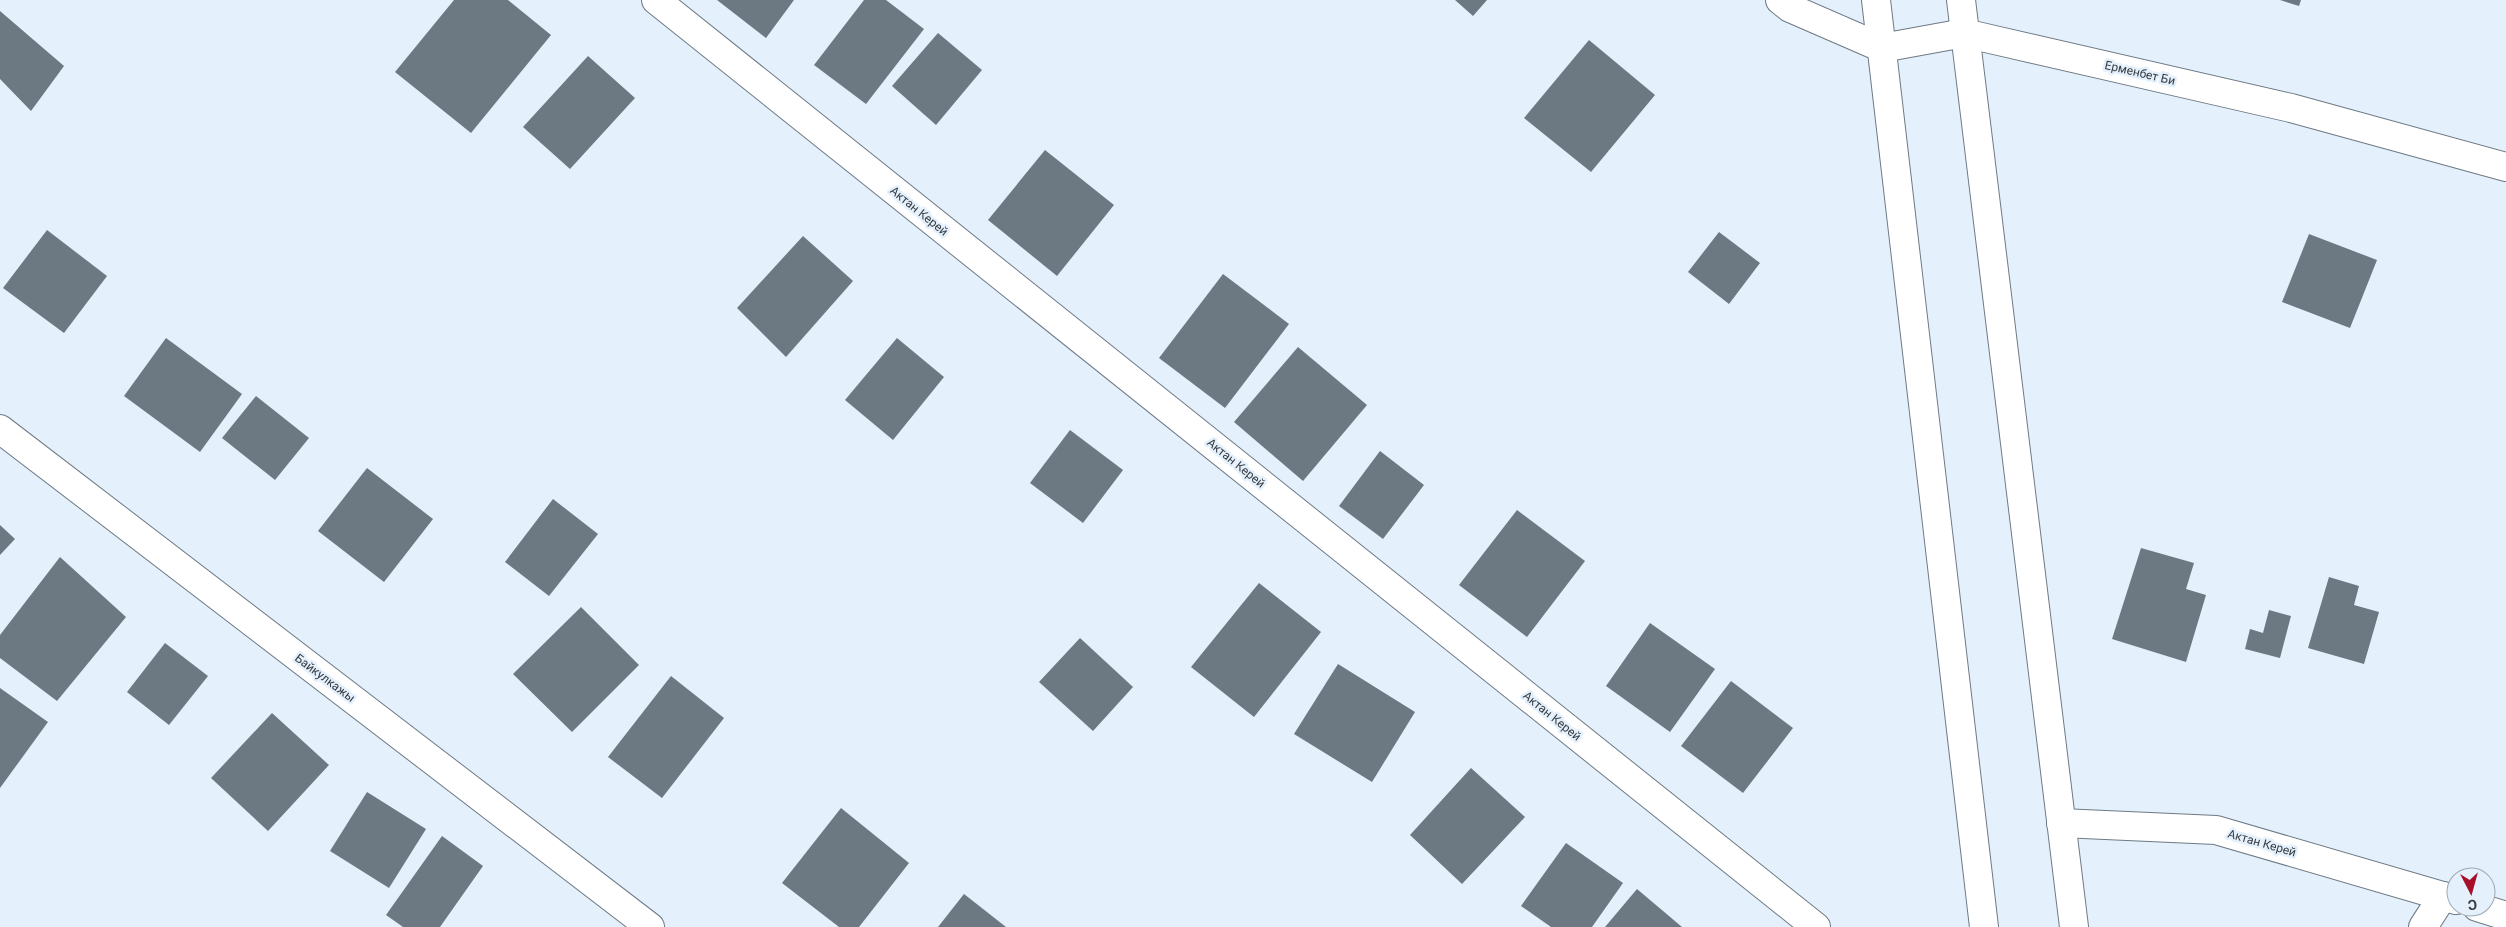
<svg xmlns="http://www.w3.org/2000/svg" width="2506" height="927" font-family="Roboto,sans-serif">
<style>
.building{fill:#6c7882}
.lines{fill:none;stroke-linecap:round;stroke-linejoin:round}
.street-casing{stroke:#6e7a84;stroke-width:30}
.street{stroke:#fff;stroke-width:28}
.labels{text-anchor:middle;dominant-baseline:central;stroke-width:5;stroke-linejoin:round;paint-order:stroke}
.street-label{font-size:12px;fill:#353a3f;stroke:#e4f1fd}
</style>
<rect width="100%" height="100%" fill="#e4f1fd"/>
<g class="building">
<path d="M 454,0 L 508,0 L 551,35 L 471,133 L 395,72 Z"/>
<path d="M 717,0 L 794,0 L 766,38 Z"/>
<path d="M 864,0 L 886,0 L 924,29 L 866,104 L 814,65 Z"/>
<path d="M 1455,0 L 1487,0 L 1473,16 Z"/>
<path d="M 2280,0 L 2301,0 L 2299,6 Z"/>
<path d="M 0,11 L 64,66 L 31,111 L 0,79 Z"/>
<path d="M 938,33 L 982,70 L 936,125 L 892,86 Z"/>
<path d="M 1589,40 L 1655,95 L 1591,172 L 1524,118 Z"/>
<path d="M 588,56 L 635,98 L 570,169 L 523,127 Z"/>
<path d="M 1045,150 L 1114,205 L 1057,276 L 988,220 Z"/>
<path d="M 47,230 L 107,276 L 64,333 L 3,288 Z"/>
<path d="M 1719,232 L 1760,263 L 1729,304 L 1688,272 Z"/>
<path d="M 2309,234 L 2377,260 L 2350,328 L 2282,302 Z"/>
<path d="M 803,236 L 853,281 L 786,357 L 737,308 Z"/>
<path d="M 1223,274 L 1289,324 L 1225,408 L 1159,358 Z"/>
<path d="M 166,338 L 242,394 L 200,452 L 124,396 Z"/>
<path d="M 897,338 L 944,377 L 893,440 L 845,400 Z"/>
<path d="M 1298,347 L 1367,405 L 1303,481 L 1234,422 Z"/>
<path d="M 256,396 L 309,438 L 275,480 L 222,438 Z"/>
<path d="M 1070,430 L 1123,470 L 1083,523 L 1030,483 Z"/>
<path d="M 1380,451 L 1424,485 L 1383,539 L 1339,506 Z"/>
<path d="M 367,468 L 433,519 L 384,582 L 318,531 Z"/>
<path d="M 553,499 L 598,534 L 549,596 L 505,562 Z"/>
<path d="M 1517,510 L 1585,561 L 1527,637 L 1459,585 Z"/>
<path d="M 0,525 L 15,539 L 0,555 Z"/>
<path d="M 2141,548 L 2194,563 L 2186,589 L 2206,595 L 2186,662 L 2112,639 Z"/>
<path d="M 60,557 L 126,617 L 57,701 L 0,658 L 0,635 Z"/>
<path d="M 2329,577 L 2359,586 L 2354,605 L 2379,612 L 2364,664 L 2308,648 Z"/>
<path d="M 1259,583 L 1321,632 L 1254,717 L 1191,667 Z"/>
<path d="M 581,607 L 639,665 L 572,732 L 513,674 Z"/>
<path d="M 2269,610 L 2291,616 L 2280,658 L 2245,649 L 2250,629 L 2263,633 Z"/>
<path d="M 1650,623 L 1715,669 L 1670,732 L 1606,686 Z"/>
<path d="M 1080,638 L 1133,687 L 1093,731 L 1039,682 Z"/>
<path d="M 165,643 L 208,676 L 169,725 L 127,692 Z"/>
<path d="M 1338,664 L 1415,712 L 1372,782 L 1294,734 Z"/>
<path d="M 671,676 L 724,718 L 662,798 L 608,757 Z"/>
<path d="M 1731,681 L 1793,728 L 1743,793 L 1681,746 Z"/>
<path d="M 0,688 L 48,722 L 0,788 Z"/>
<path d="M 272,713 L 329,765 L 268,831 L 211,778 Z"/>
<path d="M 1471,768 L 1525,817 L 1462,884 L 1410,835 Z"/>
<path d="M 367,792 L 426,829 L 389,888 L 330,851 Z"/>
<path d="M 841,808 L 909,863 L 859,927 L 839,927 L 782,883 Z"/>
<path d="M 442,836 L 483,866 L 440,927 L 403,927 L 386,915 Z"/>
<path d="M 1566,843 L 1623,883 L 1592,927 L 1551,927 L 1521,906 Z"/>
<path d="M 1637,889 L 1682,927 L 1605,927 Z"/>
<path d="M 964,894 L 1006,927 L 938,927 Z"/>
</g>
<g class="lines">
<defs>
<g id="street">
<path d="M 656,0 L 1816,927"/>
<path d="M 1780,0 L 1790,8 L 1882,48 L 1964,33 L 2291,108 L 2506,167"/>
<path d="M 1876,0 L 1984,927"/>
<path d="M 1961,0 L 2074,927"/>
<path d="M 0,429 L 650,927"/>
<path d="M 2061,823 L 2216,830 L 2456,900"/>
<path d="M 2477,907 L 2506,916"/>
<path d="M 2423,927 L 2443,896"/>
</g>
</defs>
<use href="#street" class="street-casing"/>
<use href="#street" class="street"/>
</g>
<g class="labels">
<g class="street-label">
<text transform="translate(2140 73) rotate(13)">Ерменбет Би</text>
<text transform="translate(919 211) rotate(39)">Актан Керей</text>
<text transform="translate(1236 463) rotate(39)">Актан Керей</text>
<text transform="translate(325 678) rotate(37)">Байкулкажы</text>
<text transform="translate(1552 716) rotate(39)">Актан Керей</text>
<text transform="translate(2262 843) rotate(16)">Актан Керей</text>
</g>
</g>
<g transform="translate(2471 892) rotate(174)"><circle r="24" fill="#e4f1fd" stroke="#9ea8b1"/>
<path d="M0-4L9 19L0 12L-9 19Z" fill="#a70e27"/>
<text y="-8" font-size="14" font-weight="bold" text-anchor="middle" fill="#353a3f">С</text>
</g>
</svg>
